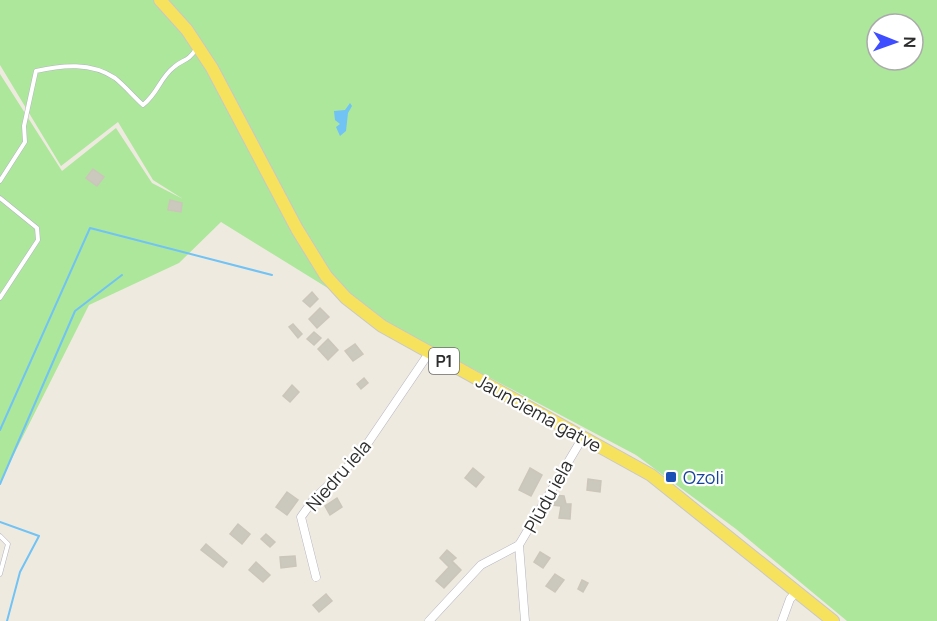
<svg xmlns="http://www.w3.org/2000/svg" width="937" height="621" font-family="Manrope,sans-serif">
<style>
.green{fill:#ade79b;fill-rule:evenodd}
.water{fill:#70c3f4}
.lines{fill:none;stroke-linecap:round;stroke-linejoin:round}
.stream{stroke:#70c3f4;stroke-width:2}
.building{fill:#cbc8be;stroke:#cbc6b9;stroke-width:1.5}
.lane-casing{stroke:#b3b4c1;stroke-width:5}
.street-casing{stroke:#b3b4c1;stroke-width:9}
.primary-casing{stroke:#c8c8c8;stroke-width:14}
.lane{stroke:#fff;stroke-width:4}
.street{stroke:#fff;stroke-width:8}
.primary{stroke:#f6e25d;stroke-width:12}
.transit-dot{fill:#1a4fb4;stroke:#fff;stroke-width:2}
.labels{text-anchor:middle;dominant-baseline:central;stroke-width:4.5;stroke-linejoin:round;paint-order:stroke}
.shield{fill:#fff;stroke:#6c6c6c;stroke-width:1.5}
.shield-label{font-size:16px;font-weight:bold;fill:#2d2d2d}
.street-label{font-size:18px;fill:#2d2d2d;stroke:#fff}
.transit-label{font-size:18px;fill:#164399;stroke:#fff;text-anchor:start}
</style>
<rect width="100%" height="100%" fill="#efeae0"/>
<path class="green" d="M 0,0 L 937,0 L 937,621 L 847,621 L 736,529 L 636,455 L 373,316 L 221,222 L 179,263 L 89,305 L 0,482 L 0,74 L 62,171 L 116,128 L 152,183 L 183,199 L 153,180 L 118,122 L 61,166 L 0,65 ZM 877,24 L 913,24 L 913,60 L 877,60 Z"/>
<path class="water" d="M 350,103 L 352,106 L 348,113 L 346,131 L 340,136 L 336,127 L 340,124 L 335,120 L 334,111 L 345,110 Z"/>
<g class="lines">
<g class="stream">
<path d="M 0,430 L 90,228 L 272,275"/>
<path d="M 0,484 L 75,311 L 122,275"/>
<path d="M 0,522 L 39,536 L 20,572 L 7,621"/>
</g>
</g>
<g class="building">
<path d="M 93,169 L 104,177 L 97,186 L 86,178 Z"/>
<path d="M 170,200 L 182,203 L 181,212 L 168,210 Z"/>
<path d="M 312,292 L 318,299 L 310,307 L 303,301 Z"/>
<path d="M 320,308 L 329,317 L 317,328 L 309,319 Z"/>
<path d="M 293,324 L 302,334 L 298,338 L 289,327 Z"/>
<path d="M 314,332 L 321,338 L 314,345 L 307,339 Z"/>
<path d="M 328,339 L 338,350 L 328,360 L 318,349 Z"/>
<path d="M 355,344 L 363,354 L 353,361 L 345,351 Z"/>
<path d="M 364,378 L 368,383 L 361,389 L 357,384 Z"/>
<path d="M 292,385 L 299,392 L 290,402 L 283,396 Z"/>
<path d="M 473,468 L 484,477 L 476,487 L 465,478 Z"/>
<path d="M 530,468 L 542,475 L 531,496 L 519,490 Z"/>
<path d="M 588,479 L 601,481 L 600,492 L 587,490 Z"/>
<path d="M 287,492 L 298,500 L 287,515 L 276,507 Z"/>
<path d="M 553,495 L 564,496 L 566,504 L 571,504 L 570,519 L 559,518 L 561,506 L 552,505 Z"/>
<path d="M 337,498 L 342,507 L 330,515 L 325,506 Z"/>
<path d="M 238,524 L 250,534 L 242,544 L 230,534 Z"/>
<path d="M 266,534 L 275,542 L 270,547 L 261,539 Z"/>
<path d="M 206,544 L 227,562 L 223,567 L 201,550 Z"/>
<path d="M 447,550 L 456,558 L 452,561 L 461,570 L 444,588 L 436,581 L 449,567 L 440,558 Z"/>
<path d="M 540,552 L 550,558 L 543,568 L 534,562 Z"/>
<path d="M 295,556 L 296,566 L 281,568 L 280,557 Z"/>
<path d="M 256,562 L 270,575 L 263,582 L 249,570 Z"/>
<path d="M 555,574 L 564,580 L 555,592 L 546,586 Z"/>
<path d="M 582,580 L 588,583 L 583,592 L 578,589 Z"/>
<path d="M 326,594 L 332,601 L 319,612 L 313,605 Z"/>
</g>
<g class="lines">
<defs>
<g id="lane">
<path d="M 0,181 L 25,142 L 24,126 L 36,71 C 62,65 91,62 115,78 C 125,86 133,96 143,105 C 159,92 159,79 174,67 C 183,59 188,62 196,49"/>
<path d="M 0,198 L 37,228 L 38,240 L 0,298"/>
<path d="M 0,536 L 8,544 L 0,574"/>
</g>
<g id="street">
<path d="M 519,545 L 525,621"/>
<path d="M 316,577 L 301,517 L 314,499 L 359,456 L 429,353"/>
<path d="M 429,621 L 481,565 L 519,545 L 583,437"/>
<path d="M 782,621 L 790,599 L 797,591"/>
</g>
<path id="primary" d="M 160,0 L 187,30 L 212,68 L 297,229 L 326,276 L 346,298 L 382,326 L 651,475 L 833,621"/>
</defs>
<use href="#lane" class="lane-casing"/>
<use href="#street" class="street-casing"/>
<use href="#primary" class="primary-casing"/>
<use href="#lane" class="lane"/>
<use href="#street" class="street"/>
<use href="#primary" class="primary"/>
</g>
<rect class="transit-dot" x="665" y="471" width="12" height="12" rx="3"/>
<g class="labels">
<rect class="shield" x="429" y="348" width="30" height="26" rx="4.5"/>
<g class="shield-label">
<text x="444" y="361">P1</text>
</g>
<g class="street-label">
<text transform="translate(539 413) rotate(29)">Jaunciema gatve</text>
<text transform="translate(338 475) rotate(-49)">Niedru iela</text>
<text transform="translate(548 496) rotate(-61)">Plūdu iela</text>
</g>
<g class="transit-label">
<text x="683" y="477">Ozoli</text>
</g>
</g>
<g transform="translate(895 42) rotate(91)"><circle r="28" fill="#ffffff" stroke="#ababab" stroke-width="1.5"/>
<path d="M0-4.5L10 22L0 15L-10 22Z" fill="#3d4dff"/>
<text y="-9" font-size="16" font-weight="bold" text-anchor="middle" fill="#2d2d2d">N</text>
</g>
</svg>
